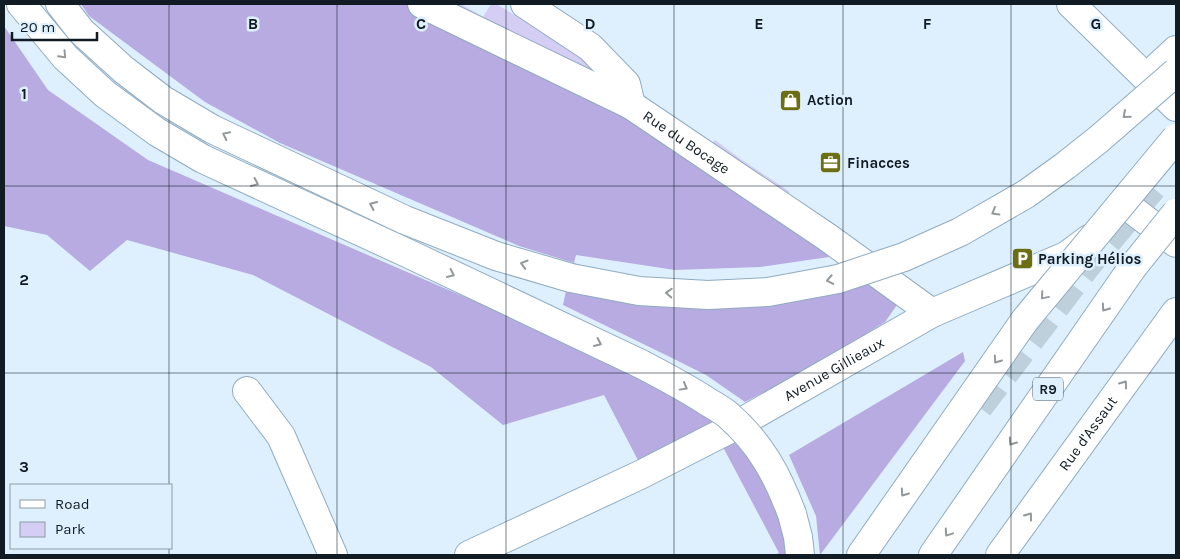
<svg xmlns="http://www.w3.org/2000/svg" width="1180" height="559" font-family="Karla,sans-serif">
<style>
.green{fill:#d4cdf4}
.forest{fill:#b7abe2}
.lines{fill:none;stroke-linecap:round;stroke-linejoin:round}
.highway-tunnel{stroke:#bfd0dd;stroke-width:28;stroke-dasharray:28 14;stroke-linecap:butt}
.minor-casing{stroke:#8fabc1;stroke-width:30}
.major-casing{stroke:#8fabc1;stroke-width:30}
.highway-casing{stroke:#8fabc1;stroke-width:30}
.minor{stroke:#fff;stroke-width:28}
.major{stroke:#fff;stroke-width:28}
.highway{stroke:#fff;stroke-width:28}
.highway-bridge-casing{stroke:#8fabc1;stroke-width:30;stroke-linecap:butt}
.highway-bridge{stroke:#fff;stroke-width:28}
.oneway{stroke:#93989c}
.grid{fill:none;stroke:#101b23;stroke-width:1;stroke-opacity:0.55}
.labels{text-anchor:middle;dominant-baseline:central;stroke-width:5;stroke-linejoin:round;paint-order:stroke}
.shield{fill:#def0fe;stroke:#4e5b65;stroke-width:1}
.shield-label{font-size:14px;font-weight:bold;fill:#101b23}
.poi-label{font-size:15px;font-weight:bold;fill:#101b23;stroke:#def0fe;text-anchor:start}
.street-label{font-size:15px;fill:#101b23;stroke:#def0fe}
.grid-label{font-size:16px;text-anchor:middle;font-weight:bold;fill:#101b23;stroke:#def0fe;stroke-width:5;stroke-linejoin:round;paint-order:stroke}
</style>
<rect width="100%" height="100%" fill="#def0fe"/>
<g class="green">
<path d="M 424,4 L 461,4 L 483,17 L 491,4 L 496,4 L 602,66 L 620,92 Z"/>
<path d="M 715,140 L 742,160 L 789,191 L 790,197 L 709,145 Z"/>
</g>
<g class="forest">
<path d="M 81,4 L 416,4 L 576,82 L 842,253 L 829,257 L 760,267 L 675,270 L 576,255 L 574,263 L 519,246 L 280,143 L 205,102 L 89,16 Z"/>
<path d="M 4,26 L 48,90 L 148,160 L 532,326 L 649,379 L 712,421 L 717,426 L 641,466 L 604,395 L 503,425 L 431,367 L 253,275 L 127,240 L 90,271 L 47,235 L 4,226 Z"/>
<path d="M 877,281 L 897,305 L 885,322 L 845,347 L 797,375 L 745,402 L 706,375 L 670,357 L 563,305 L 566,291 Z"/>
<path d="M 963,352 L 965,361 L 820,555 L 816,516 L 789,455 Z"/>
<path d="M 735,443 L 751,459 L 769,490 L 787,540 L 788,555 L 774,555 L 779,553 L 723,447 Z"/>
</g>
<g class="lines">
<path class="highway-tunnel" d="M 979,407 L 1086,267 L 1155,185"/>
<defs>
<g id="minor">
<path id="s1" d="M 422,4 L 631,105 L 827,237 L 932,313"/>
<path d="M 525,4 L 590,47 L 626,84 L 631,105"/>
<path d="M 1147,77 L 1176,50"/>
<path d="M 1130,208 L 1176,243"/>
<path d="M 247,391 L 281,436 L 333,555"/>
<path id="s2" d="M 469,555 L 642,474 L 726,431 L 932,313 L 1066,256 L 1089,239"/>
<path id="s3" d="M 1000,555 L 1176,312"/>
</g>
<path id="major" d="M 1071,4 L 1176,107"/>
<g id="highway">
<path d="M 21,4 L 31,16 L 65,57 L 105,94 L 157,132 L 203,159 L 407,253 L 641,364"/>
<path d="M 60,4 L 81,31 L 124,70 L 163,100 L 212,129 L 405,220 L 496,256 L 571,278"/>
<path d="M 792,514 L 798,537 L 800,555"/>
<path d="M 861,555 L 1025,320"/>
<path d="M 933,555 L 1132,268"/>
</g>
</defs>
<use href="#minor" class="minor-casing"/>
<use href="#major" class="major-casing"/>
<use href="#highway" class="highway-casing"/>
<use href="#minor" class="minor"/>
<use href="#major" class="major"/>
<use href="#highway" class="highway"/>
<defs>
<g id="highway-bridge">
<path d="M 1132,268 L 1176,213"/>
<path d="M 571,278 L 639,291 L 708,295 L 768,292 L 838,279 L 904,257 L 960,232 L 1026,194 L 1065,166 L 1099,139 L 1176,72"/>
<path d="M 1025,320 L 1176,138"/>
<path d="M 641,364 C 664,376 687,388 708,402 C 715,406 722,410 728,415 C 760,443 777,474 792,514"/>
</g>
</defs>
<use href="#highway-bridge" class="highway-bridge-casing"/>
<use href="#highway-bridge" class="highway-bridge"/>
</g>
<defs><path id="oneway-chevron" d="M-2-3.5L2.5 0L-2 3.5" fill="none" stroke-width="1.6" stroke-linecap="round" stroke-linejoin="round" transform="scale(1.25)"/></defs>
<g class="oneway">
<use href="#oneway-chevron" transform="translate(63 55) rotate(47)"/>
<use href="#oneway-chevron" transform="translate(1126 115) rotate(139)"/>
<use href="#oneway-chevron" transform="translate(226 135) rotate(-154)"/>
<use href="#oneway-chevron" transform="translate(255 183) rotate(25)"/>
<use href="#oneway-chevron" transform="translate(373 205) rotate(-155)"/>
<use href="#oneway-chevron" transform="translate(995 212) rotate(150)"/>
<use href="#oneway-chevron" transform="translate(524 264) rotate(-164)"/>
<use href="#oneway-chevron" transform="translate(451 274) rotate(25)"/>
<use href="#oneway-chevron" transform="translate(830 280) rotate(169)"/>
<use href="#oneway-chevron" transform="translate(669 293) rotate(-177)"/>
<use href="#oneway-chevron" transform="translate(1044 296) rotate(130)"/>
<use href="#oneway-chevron" transform="translate(1105 308) rotate(125)"/>
<use href="#oneway-chevron" transform="translate(598 343) rotate(25)"/>
<use href="#oneway-chevron" transform="translate(997 360) rotate(125)"/>
<use href="#oneway-chevron" transform="translate(1124 384) rotate(-54)"/>
<use href="#oneway-chevron" transform="translate(684 387) rotate(29)"/>
<use href="#oneway-chevron" transform="translate(1012 442) rotate(125)"/>
<use href="#oneway-chevron" transform="translate(904 493) rotate(125)"/>
<use href="#oneway-chevron" transform="translate(1029 516) rotate(-54)"/>
<use href="#oneway-chevron" transform="translate(948 533) rotate(124)"/>
</g>
<path class="grid" d="M 169,4 L 169,485M 337,4 L 337,555M 506,4 L 506,555M 674,4 L 674,555M 843,4 L 843,555M 1011,4 L 1011,555M 4,186 L 1176,186M 4,373 L 1176,373M 169,548 L 169,555"/>
<defs>
<symbol id="shop-square" viewBox="-11 -11 22 22"><rect x="-9" y="-9" width="18" height="18" rx="4" fill="#6c6e11" stroke="#def0fe"/><path d="M-5-2.5h2.3a2.7 3.5 0 0 1 5.4 0H5L5.5 6h-11ZM-1.5-2.5h3a1.5 2.3 0 0 0-3 0Z" fill="#fff"/></symbol>
<symbol id="office-square" viewBox="-11 -11 22 22"><rect x="-9" y="-9" width="18" height="18" rx="4" fill="#6c6e11" stroke="#def0fe"/><path d="M-6-3h4V-5.5h4V-3h4V5H-6ZM-1-4.5V-3h2v-1.5ZM-6 0V1H6V0Z" fill="#fff"/></symbol>
<symbol id="parking-square" viewBox="-11 -11 22 22"><rect x="-9" y="-9" width="18" height="18" rx="4" fill="#6c6e11" stroke="#def0fe"/><path d="M-3.5-5.5H1a3.5 3.5 0 0 1 0 7H-1V5.5H-3.5ZM-1-3.4V-.6H.8a1.4 1.4 0 0 0 0-2.8Z" fill="#fff"/></symbol>
</defs>
<g fill-rule="evenodd">
<use href="#shop-square" x="778" y="88" width="25" height="25"/>
<use href="#office-square" x="818" y="150" width="25" height="25"/>
<use href="#parking-square" x="1010" y="246" width="25" height="25"/>
</g>
<g class="labels">
<rect class="shield" x="1033" y="377.5" width="30" height="23" rx="4"/>
<g class="shield-label">
<text x="1048" y="389">R9</text>
</g>
<g class="poi-label">
<text x="807" y="100">Action</text>
<text x="847" y="163">Finacces</text>
<text x="1038" y="259">Parking Hélios</text>
</g>
<g class="street-label">
<text stroke="none"><textPath href="#s1" startOffset="299">Rue du Bocage</textPath></text>
<text stroke="none"><textPath href="#s2" startOffset="410">Avenue Gillieaux</textPath></text>
<text stroke="none"><textPath href="#s3" startOffset="150">Rue d'Assaut</textPath></text>
</g>
</g>
<g class="grid-label">
<text x="253" y="29">B</text>
<text x="421" y="29">C</text>
<text x="590" y="29">D</text>
<text x="759" y="29">E</text>
<text x="927" y="29">F</text>
<text x="1096" y="29">G</text>
<text x="24" y="99">1</text>
<text x="24" y="285">2</text>
<text x="24" y="472">3</text>
</g>
<rect width="1180" height="559" fill="none" stroke="#101b23" stroke-width="10"/>
<rect x="10" y="484" width="162" height="65" fill="#def0fe" stroke="#8c9ba6"/>
<rect x="20" y="500" width="25" height="8" fill="#ffffff" stroke="#8c9ba6"/>
<text x="55" y="509" font-size="15" fill="#101b23">Road</text>
<rect x="20" y="522" width="25" height="15" fill="#d4cdf4" stroke="#8c9ba6"/>
<text x="55" y="534" font-size="15" fill="#101b23">Park</text>
<path d="M12 32v8h85v-8" fill="none" stroke="#101b23" stroke-width="2.5"/>
<text x="20" y="32" font-size="15" fill="#101b23" stroke="#def0fe" stroke-width="4" paint-order="stroke">20 m</text>
</svg>
